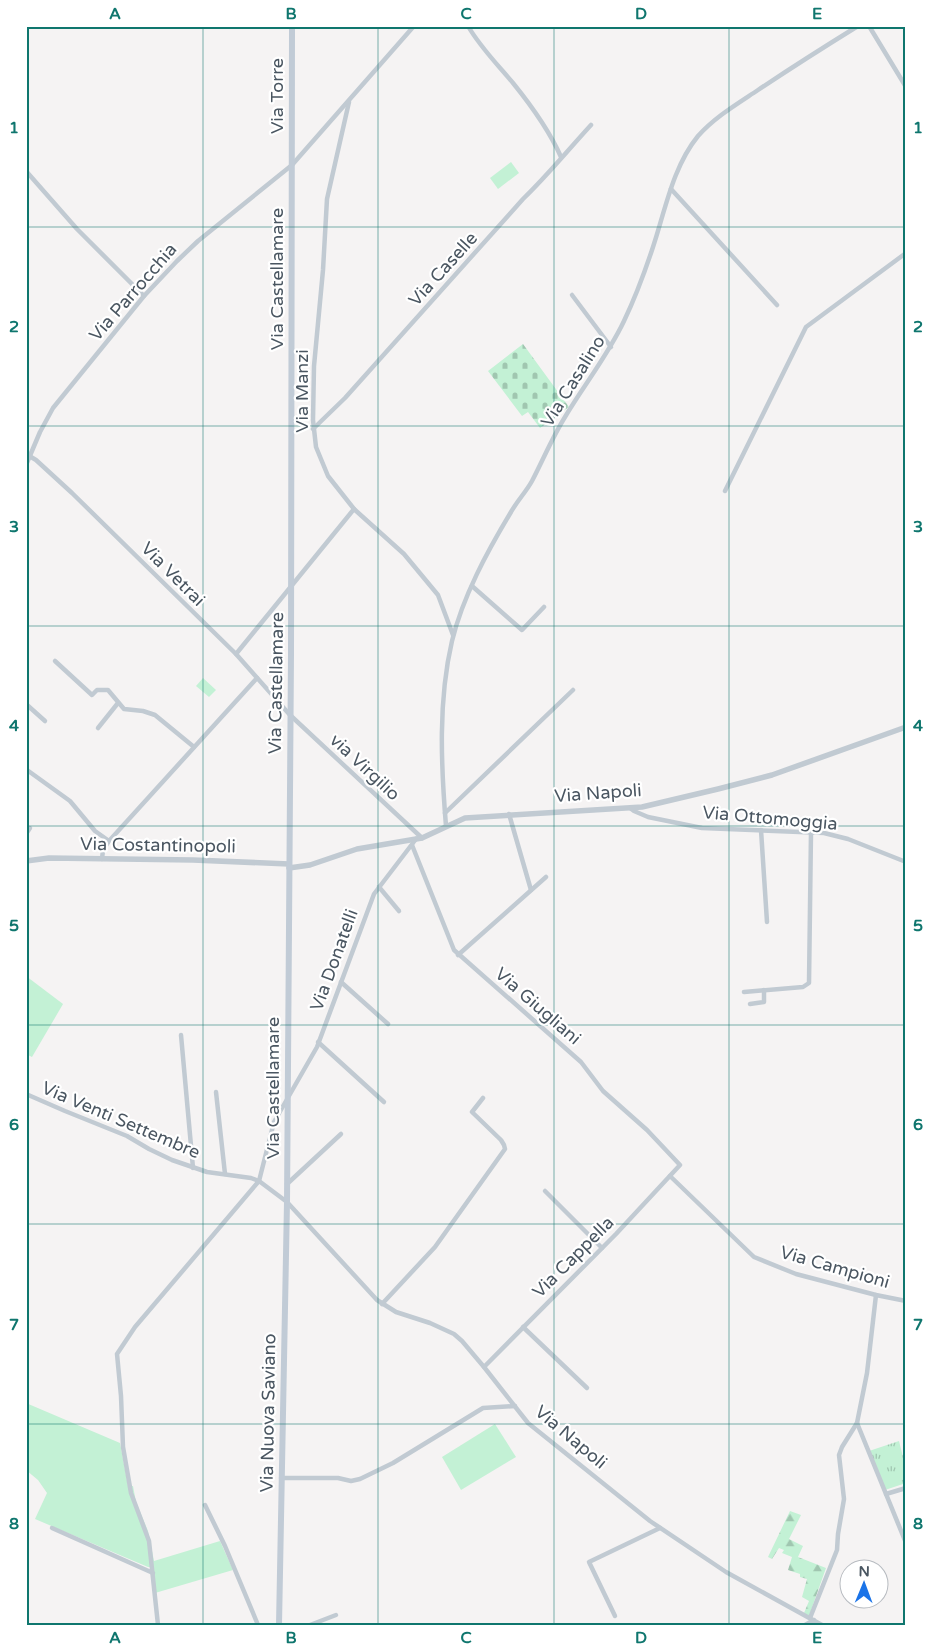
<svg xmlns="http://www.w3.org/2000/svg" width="932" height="1651" font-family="'Varela Round',sans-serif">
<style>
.grass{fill:#c3f1d5}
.forest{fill:url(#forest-firs)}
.cemetery{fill:url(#cemetery-stones)}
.park{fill:url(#park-tufts)}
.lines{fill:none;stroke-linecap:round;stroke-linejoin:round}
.minor{stroke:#c1cad2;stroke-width:4.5}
.tertiary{stroke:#c1cad2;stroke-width:5.5}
.secondary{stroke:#c1cbd6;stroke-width:6}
.grid{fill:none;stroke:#0f766e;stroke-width:1;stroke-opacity:0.55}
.labels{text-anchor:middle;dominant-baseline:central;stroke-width:4.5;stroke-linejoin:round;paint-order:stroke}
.street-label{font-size:18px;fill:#4a5661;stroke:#fff}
.neatline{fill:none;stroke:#0f766e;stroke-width:2}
.grid-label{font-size:16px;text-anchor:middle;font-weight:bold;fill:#0f766e}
</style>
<defs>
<pattern id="forest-firs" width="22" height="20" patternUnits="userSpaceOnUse" patternTransform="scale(1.25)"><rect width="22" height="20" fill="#c3f1d5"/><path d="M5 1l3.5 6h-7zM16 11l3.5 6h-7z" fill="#a0c6b0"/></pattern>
<pattern id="cemetery-stones" width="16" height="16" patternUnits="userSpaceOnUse" patternTransform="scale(1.25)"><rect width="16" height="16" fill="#c3f1d5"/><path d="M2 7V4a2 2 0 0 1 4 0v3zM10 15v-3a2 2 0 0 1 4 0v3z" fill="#a0c6b0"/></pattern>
<pattern id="park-tufts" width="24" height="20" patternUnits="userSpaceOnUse" patternTransform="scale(1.25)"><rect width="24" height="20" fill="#c3f1d5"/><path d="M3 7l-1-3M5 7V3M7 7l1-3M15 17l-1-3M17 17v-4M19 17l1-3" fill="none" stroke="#a0c6b0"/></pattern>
</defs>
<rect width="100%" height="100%" fill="#f5f3f3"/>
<g class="grass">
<path d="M 511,162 L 519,173 L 498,189 L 490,178 Z"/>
<path d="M 203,678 L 216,690 L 209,697 L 196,686 Z"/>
<path d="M 26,976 L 63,1004 L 32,1057 L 26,1054 Z"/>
<path d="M 26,1403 L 120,1443 L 128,1486 L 133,1486 L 136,1502 L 148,1531 L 154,1561 L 220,1541 L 233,1570 L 155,1593 L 153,1567 L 148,1567 L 35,1519 L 47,1493 L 38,1480 L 26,1470 Z"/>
<path d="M 495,1424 L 516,1457 L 461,1490 L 442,1457 Z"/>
</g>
<path class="forest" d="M 790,1511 L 801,1515 L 789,1539 L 803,1546 L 798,1557 L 826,1568 L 809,1616 L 804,1613 L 809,1601 L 802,1597 L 807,1579 L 800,1577 L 800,1574 L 788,1570 L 792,1557 L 782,1553 L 784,1550 L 779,1548 L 772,1559 L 768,1557 Z"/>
<path class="cemetery" d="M 523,344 L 569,407 L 540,428 L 528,412 L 522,416 L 488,371 Z"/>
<path class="park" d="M 899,1441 L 906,1469 L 906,1483 L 885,1490 L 869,1451 Z"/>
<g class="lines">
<g class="minor">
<path d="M 468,26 C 480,47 498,65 513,83 C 530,104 550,132 561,157"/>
<path d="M 869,26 L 906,87"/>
<path d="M 349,102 L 327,199 L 323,270 L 314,366 L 313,420 L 316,447 L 328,476 L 354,509 L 404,554 L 438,595 L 453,635"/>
<path d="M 26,171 L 77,229 L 144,296"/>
<path d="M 671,189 L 777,305"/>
<path d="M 572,295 L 611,347"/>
<path d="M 313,429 L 345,398 L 523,199 C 547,176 568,150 591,125"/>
<path d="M 26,457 L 31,457 L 36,460 L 72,493 L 236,654 L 290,715 L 422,838"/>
<path d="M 26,465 L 40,432 L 53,408 L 144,296 L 177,261 L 198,241 L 292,165 L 414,26"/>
<path d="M 725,491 L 806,327 L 906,253"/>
<path d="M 472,586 L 522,630 L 544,607"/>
<path d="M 236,654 L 354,509"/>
<path d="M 55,661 L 92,695 L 97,690 L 108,690 L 124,709 L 143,711 L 155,715 L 194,747"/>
<path d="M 26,704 L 45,721"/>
<path d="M 98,728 L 118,703"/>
<path d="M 27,770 L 70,801 L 95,831 L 109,841"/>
<path d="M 630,808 L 634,811 L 648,817 L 702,828 L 824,833 L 848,839 L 906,862"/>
<path d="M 445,813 L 573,690"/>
<path d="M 509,814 L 531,890"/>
<path d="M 446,826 C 441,765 438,701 452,641 C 463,596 487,552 511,512 C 517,501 526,492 532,481 C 543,460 552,438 565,417 C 584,385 608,355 624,321 C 635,298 644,274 652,250 C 665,212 672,168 698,136 C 715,117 737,104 758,90 C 791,68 824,47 858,26"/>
<path d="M 761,830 L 767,922"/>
<path d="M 26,834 L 30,828"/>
<path d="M 412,845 L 454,950 L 581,1062 L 603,1091 L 647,1130 L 680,1165 L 616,1234 L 484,1367"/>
<path d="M 102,859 L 103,850 L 109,841 L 257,678"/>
<path d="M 379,887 L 399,911"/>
<path d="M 458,955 L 546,877"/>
<path d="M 341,982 L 388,1024"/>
<path d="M 744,992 L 803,987 L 809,983 L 811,832"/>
<path d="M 750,1004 L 764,1002 L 764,990"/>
<path d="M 181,1035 L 193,1168"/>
<path d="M 318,1042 L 384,1102"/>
<path d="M 216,1092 L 225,1174"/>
<path d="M 26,1094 L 65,1111 L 127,1136 L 149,1149 L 172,1160 L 207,1172 L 251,1178 L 259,1181 L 287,1202 L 377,1300 L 396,1312 L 430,1323 L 454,1334 L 462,1341 L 484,1367 L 528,1423 L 650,1521 L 726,1572 L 822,1625"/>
<path d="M 670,1176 L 754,1257 L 796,1274 L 876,1295 L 906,1301"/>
<path d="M 287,1184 L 341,1134"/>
<path d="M 545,1191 L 602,1248"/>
<path d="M 876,1295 L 867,1373 L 857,1423 L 906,1543"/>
<path d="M 382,1304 L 435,1247 L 505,1149 L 504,1145 L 501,1140 L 472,1112 L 483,1098"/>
<path d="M 523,1327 L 587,1388"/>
<path d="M 281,1478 L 338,1478 L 351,1481 L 360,1479 L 393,1463 L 483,1408 L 515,1406"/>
<path d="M 886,1494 L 906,1488"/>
<path d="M 205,1505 L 225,1546 L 258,1625"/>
<path d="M 52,1528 L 153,1573"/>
<path d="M 615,1616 L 589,1562 L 660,1528"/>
<path d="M 810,1618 L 837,1550 L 838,1534 L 844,1499 L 839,1455 L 842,1447 L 857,1423"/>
<path d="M 158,1625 L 149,1541 L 131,1493 L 123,1447 L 121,1396 L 117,1354 L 135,1327 L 259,1181 L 274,1122 L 317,1047 L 374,894 L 416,839"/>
<path d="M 310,1625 L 336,1615"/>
<path d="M 805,1625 L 814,1620"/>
</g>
<g class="tertiary">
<path d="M 26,861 L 49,858 L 193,860 L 289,864"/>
<path d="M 289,868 L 310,865 L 357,849 L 422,838 L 465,818 L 642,807 L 718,789 L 772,775 L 906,727"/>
</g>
<path class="secondary" d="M 279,1625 L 287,1202 L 291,654 L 292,26"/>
</g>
<path class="grid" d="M 203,26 L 203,1625M 378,26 L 378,1625M 554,26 L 554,1625M 729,26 L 729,1625M 26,227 L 906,227M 26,426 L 906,426M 26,626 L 906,626M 26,826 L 906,826M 26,1025 L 906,1025M 26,1224 L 906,1224M 26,1424 L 906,1424"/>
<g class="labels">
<g class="street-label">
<text transform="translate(277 96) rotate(-90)">Via Torre</text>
<text transform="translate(443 269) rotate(-48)">Via Caselle</text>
<text transform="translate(277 279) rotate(-90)">Via Castellamare</text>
<text transform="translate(133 292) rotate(-49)">Via Parrocchia</text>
<text transform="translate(573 381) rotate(-58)">Via Casalino</text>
<text transform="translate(302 391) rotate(-90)">Via Manzi</text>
<text transform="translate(173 574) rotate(45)">Via Vetrai</text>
<text transform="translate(276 683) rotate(-89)">Via Castellamare</text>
<text transform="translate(365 767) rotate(43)">via Virgilio</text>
<text transform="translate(598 793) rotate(-4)">Via Napoli</text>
<text transform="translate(770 818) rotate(5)">Via Ottomoggia</text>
<text transform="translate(158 845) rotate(1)">Via Costantinopoli</text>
<text transform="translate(334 960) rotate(-70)">Via Donatelli</text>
<text transform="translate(538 1006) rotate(41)">Via Giugliani</text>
<text transform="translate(273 1088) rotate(-90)">Via Castellamare</text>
<text transform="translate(121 1120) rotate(23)">Via Venti Settembre</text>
<text transform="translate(573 1257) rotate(-45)">Via Cappella</text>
<text transform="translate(835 1267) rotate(16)">Via Campioni</text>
<text transform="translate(268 1413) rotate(-89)">Via Nuova Saviano</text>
<text transform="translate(571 1437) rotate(40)">Via Napoli</text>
</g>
</g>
<rect width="932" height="1651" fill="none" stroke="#ffffff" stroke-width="55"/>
<g transform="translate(864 1584) rotate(1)"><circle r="24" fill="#ffffff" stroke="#b7bbc0"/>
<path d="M0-4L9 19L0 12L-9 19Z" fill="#1a73e8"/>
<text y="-8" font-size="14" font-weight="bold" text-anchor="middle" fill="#4a5661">N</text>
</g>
<rect x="28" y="28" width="876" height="1596" class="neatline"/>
<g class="grid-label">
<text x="115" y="19">A</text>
<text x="291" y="19">B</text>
<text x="466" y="19">C</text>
<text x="641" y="19">D</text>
<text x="817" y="19">E</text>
<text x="14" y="133">1</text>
<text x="918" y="133">1</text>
<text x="14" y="332">2</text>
<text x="918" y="332">2</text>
<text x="14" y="532">3</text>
<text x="918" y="532">3</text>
<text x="14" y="731">4</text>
<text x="918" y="731">4</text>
<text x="14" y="931">5</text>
<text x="918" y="931">5</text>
<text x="14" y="1130">6</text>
<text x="918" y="1130">6</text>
<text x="14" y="1330">7</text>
<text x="918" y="1330">7</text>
<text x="14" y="1529">8</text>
<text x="918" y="1529">8</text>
<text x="115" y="1643">A</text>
<text x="291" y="1643">B</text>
<text x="466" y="1643">C</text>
<text x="641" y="1643">D</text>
<text x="817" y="1643">E</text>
</g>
</svg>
